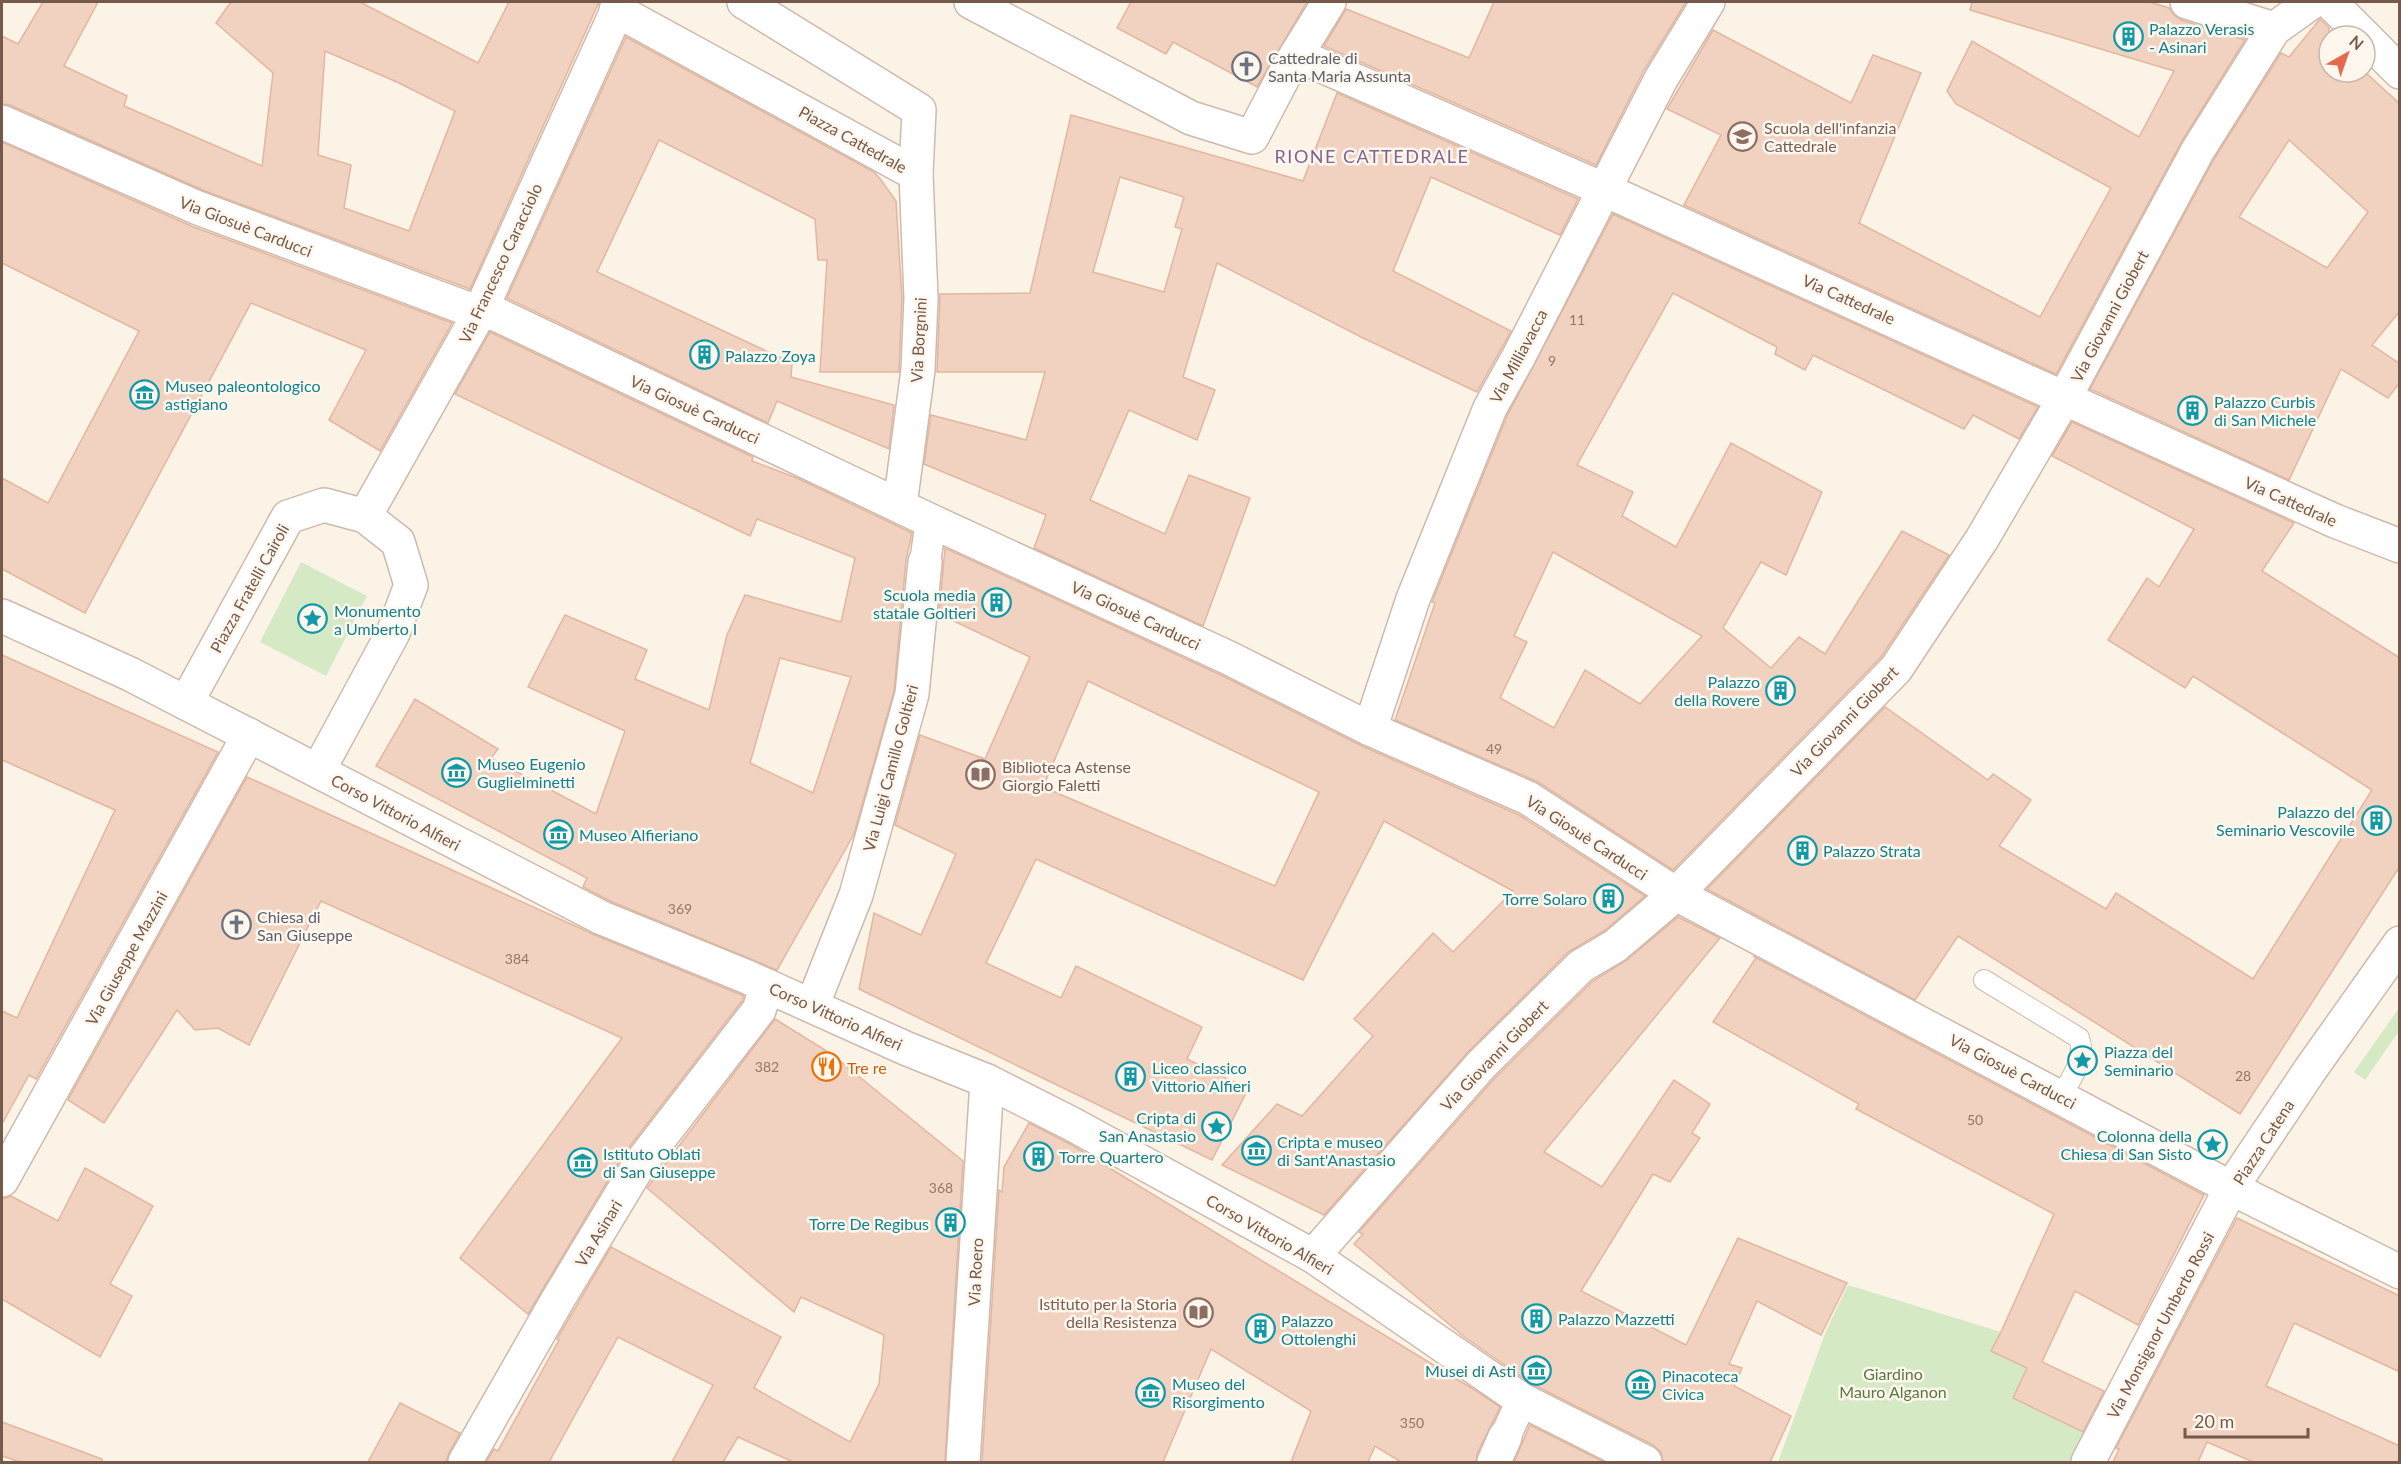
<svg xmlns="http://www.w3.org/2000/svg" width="2401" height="1464" font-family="Lato,sans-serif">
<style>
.green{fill:#d5e9c5}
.building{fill:#f1d1bf;stroke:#e3b69f;stroke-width:1.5;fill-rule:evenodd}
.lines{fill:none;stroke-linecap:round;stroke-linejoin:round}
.service-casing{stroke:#cebaad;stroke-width:22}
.pedestrian-casing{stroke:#cebaad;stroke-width:33}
.minor-casing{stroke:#cebaad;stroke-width:36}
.service{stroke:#fff;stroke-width:20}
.pedestrian{stroke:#fff;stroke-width:30}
.minor{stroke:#fff;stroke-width:33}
.labels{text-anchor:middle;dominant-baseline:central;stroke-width:5;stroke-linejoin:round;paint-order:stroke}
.number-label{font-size:14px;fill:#947768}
.culture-label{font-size:16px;fill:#0d838f;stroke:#fff7ed;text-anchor:start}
.worship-label{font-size:16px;fill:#5b616d;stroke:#fff7ed;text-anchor:start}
.education-label{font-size:16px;fill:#785e54;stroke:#fff7ed;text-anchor:start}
.street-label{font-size:16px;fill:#75594b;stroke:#fff7ed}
.food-label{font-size:16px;fill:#c56008;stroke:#fff7ed;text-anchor:start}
.park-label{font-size:16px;fill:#567a43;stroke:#fff7ed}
.neighbourhood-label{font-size:18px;letter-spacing:1.5px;fill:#806391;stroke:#fff7ed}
</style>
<rect width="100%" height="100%" fill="#fcf3e7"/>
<g class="green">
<path d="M 301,562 L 367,596 L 326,676 L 260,642 Z"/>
<path d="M 2399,1008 L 2399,1031 L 2365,1080 L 2354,1072 Z"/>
<path d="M 1848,1285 L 2001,1332 L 1991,1351 L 2027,1368 L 2013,1398 L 2095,1438 L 2083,1462 L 1778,1462 L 1826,1331 Z"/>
</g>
<g class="building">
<path d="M 43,2 L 98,2 L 64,66 L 127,96 L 124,106 L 262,166 L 273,73 L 216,23 L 231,2 L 360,2 L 478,63 L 509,2 L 599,2 L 470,289 L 205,191 L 10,105 L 2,104 L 2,36 L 18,44 ZM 325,51 L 397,82 L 455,111 L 409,231 L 344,208 L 351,165 L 318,155 Z"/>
<path d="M 1131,2 L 1307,2 L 1257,87 L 1173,42 L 1166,54 L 1117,28 Z"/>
<path d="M 1494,2 L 1686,2 L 1644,70 L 1596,165 L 1324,46 L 1346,9 L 1469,58 Z"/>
<path d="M 1972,2 L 2150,2 L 2169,8 L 2174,15 L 2181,20 L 2245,40 L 2182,141 L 2056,374 L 1684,205 L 1721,135 L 1667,109 L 1713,30 L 1851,103 L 1873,55 L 1921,73 L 1859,223 L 2040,317 L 2111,188 L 1956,104 L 1947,91 L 1972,41 L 2139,137 L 2174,71 L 1970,10 Z"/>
<path d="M 2320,19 L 2329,28 L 2329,72 L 2365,72 L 2400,104 L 2400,311 L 2372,345 L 2400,364 L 2400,382 L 2388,398 L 2341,369 L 2289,480 L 2090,389 L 2214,159 L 2281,53 L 2289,57 ZM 2289,140 L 2368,212 L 2327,268 L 2239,217 Z"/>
<path d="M 626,37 L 874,172 L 881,180 L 896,201 L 902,298 L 899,372 L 820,372 L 827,260 L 818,260 L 815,219 L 659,140 L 597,272 L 792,363 L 791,377 L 894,405 L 889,449 L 777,401 L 768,423 L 507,298 Z"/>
<path d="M 1337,93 L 1578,199 L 1560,235 L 1431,177 L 1393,271 L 1511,331 L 1477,392 L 1363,338 L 1217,263 L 1183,377 L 1215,390 L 1197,440 L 1129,410 L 1090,500 L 1165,534 L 1189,475 L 1250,498 L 1203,626 L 1034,548 L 1046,515 L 924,464 L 931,415 L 1026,440 L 1045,372 L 937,372 L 940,294 L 1030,293 L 1071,115 L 1303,181 ZM 1120,177 L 1184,197 L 1175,227 L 1182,229 L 1164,292 L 1093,272 Z"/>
<path d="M 2,142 L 191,226 L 452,323 L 380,451 L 329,420 L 366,350 L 251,303 L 85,613 L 2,569 L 2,478 L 48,503 L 139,331 L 2,263 Z"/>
<path d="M 1613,214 L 2038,407 L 2019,439 L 1973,415 L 1964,429 L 1813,355 L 1805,370 L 1775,354 L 1777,347 L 1673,293 L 1577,465 L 1633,492 L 1622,516 L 1676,547 L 1731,443 L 1822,492 L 1786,575 L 1761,562 L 1723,628 L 1771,668 L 1799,637 L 1825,654 L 1902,531 L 1949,555 L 1881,657 L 1673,870 L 1538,782 L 1395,720 L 1435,603 L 1432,602 L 1507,416 ZM 1553,552 L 1702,636 L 1640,704 L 1585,670 L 1554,728 L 1500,698 L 1527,642 L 1514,636 Z"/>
<path d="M 490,332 L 753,457 L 752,461 L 797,478 L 912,533 L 906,560 L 894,691 L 854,834 L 777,970 L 610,901 L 583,887 L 587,878 L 376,766 L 415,699 L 498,749 L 491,758 L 596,814 L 625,731 L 528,687 L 565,615 L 647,650 L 635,679 L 709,710 L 727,635 L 745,595 L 841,622 L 855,558 L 757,519 L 750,536 L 455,394 ZM 780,658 L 851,677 L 813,793 L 750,763 Z"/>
<path d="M 2072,422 L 2294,523 L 2262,571 L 2400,658 L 2400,866 L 2240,1114 L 1958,936 L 1915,1000 L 1707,889 L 1885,707 L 1988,780 L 1993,774 L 2031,800 L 1999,846 L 2106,909 L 2116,893 L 2253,979 L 2372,790 L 2193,676 L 2185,688 L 2108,640 L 2147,578 L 2159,587 L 2194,529 L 2052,456 Z"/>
<path d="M 945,548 L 1221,675 L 1362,746 L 1519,815 L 1645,896 L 1604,931 L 1568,952 L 1468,1052 L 1324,1215 L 1222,1165 L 1277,1104 L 1302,1116 L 1373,1036 L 1354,1019 L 1433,933 L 1453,952 L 1513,891 L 1384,821 L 1303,980 L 1036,859 L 986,963 L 1061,998 L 1076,966 L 1202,1027 L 1187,1059 L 1248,1089 L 1212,1160 L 859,989 L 874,913 L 921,935 L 956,854 L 895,825 L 920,735 L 985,759 L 1030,657 L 939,614 ZM 1088,681 L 1319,792 L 1275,886 L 1043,787 Z"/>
<path d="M 2,655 L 218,752 L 36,1079 L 29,1075 L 2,1124 L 2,1011 L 17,1018 L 115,810 L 2,760 Z"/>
<path d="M 247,777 L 595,935 L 744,996 L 742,1001 L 623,1155 L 528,1314 L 460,1258 L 622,1038 L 321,901 L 249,1045 L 218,1028 L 195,1030 L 177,1010 L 104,1123 L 68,1100 Z"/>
<path d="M 1678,917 L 1720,938 L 1544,1152 L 1602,1187 L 1674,1080 L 1710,1104 L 1692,1133 L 1700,1138 L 1670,1182 L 1653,1174 L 1581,1291 L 1686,1345 L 1738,1238 L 1847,1283 L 1821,1335 L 1757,1301 L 1729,1364 L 1742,1368 L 1734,1386 L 1791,1416 L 1770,1462 L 1663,1462 L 1661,1452 L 1653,1445 L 1532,1384 L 1463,1336 L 1354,1244 L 1363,1234 L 1359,1232 L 1495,1078 L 1593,981 L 1627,960 Z"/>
<path d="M 1753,956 L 2204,1195 L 2138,1325 L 2075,1291 L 2042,1362 L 2104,1391 L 2083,1432 L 2013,1398 L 2027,1368 L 1991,1351 L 2001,1332 L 2054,1214 L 1856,1109 L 1859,1104 L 1713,1022 L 1756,958 Z"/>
<path d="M 775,1019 L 830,1053 L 963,1161 L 945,1462 L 793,1462 L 738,1437 L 723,1462 L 672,1462 L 713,1385 L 618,1337 L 549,1462 L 486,1462 L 494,1449 L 498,1451 L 559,1340 L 557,1339 L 611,1247 L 781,1337 L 754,1388 L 850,1442 L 879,1384 L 884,1335 L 801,1297 L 794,1312 L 647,1188 Z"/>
<path d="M 1029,1123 L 1070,1144 L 1473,1389 L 1500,1407 L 1477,1454 L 1476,1462 L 1401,1462 L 1375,1446 L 1368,1462 L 1291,1462 L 1311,1411 L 1211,1349 L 1163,1462 L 982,1462 L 999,1190 L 1002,1192 L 1004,1167 Z"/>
<path d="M 85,1168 L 153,1206 L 110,1284 L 132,1296 L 100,1357 L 2,1299 L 2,1199 L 11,1196 L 58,1221 Z"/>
<path d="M 2237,1218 L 2400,1296 L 2400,1372 L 2294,1323 L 2266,1386 L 2400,1446 L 2400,1462 L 2253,1462 L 2207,1442 L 2198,1462 L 2113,1462 L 2119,1449 L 2116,1448 Z"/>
<path d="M 400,1403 L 460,1433 L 449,1453 L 446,1462 L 368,1462 Z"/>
<path d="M 2,1422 L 102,1459 L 102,1462 L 20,1462 L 2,1456 Z"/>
<path d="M 1530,1425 L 1604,1462 L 1514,1462 Z"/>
</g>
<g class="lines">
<defs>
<path id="service" d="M 1984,980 L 2079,1038 C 2087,1059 2070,1079 2061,1097"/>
<g id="pedestrian">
<path d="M 925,562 L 931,521"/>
<path d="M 1505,1437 L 1522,1400"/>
</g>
<g id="minor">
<path d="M 971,2 L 1191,118 L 1252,137 L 1287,70 L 1329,2"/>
<path d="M 2187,2 L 2274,29"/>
<path d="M 2330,2 L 2364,36"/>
<path d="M 616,10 L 916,174 L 919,110 L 744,2"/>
<path d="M 2365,37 L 2400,72"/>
<path d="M 1297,55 L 1605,190 L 2335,521 L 2400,546"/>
<path d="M 2,122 L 198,208 L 463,307 L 498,315 L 931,521 L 1229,658 L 1370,729 L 1528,798 L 1676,894 L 2231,1188 L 2400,1272"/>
<path d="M 900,505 L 918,370 L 921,298 L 916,174"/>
<path d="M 365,516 L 480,312 L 621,2"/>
<path d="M 2,616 L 130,674 L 602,918 L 745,976 L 905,1048 L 987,1081 L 1072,1124 L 1313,1256 L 1522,1400 L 1645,1462"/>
<path d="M 186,703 L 288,517 L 324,505 L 365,516 L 398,542 L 411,585 L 393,633 L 318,771"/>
<path d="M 1370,729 L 1413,599 L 1490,408 L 1519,356 L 1661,79 L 1708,2"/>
<path d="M 812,1006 L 856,895 L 912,694 L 925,562"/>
<path d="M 2,1180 L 249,735"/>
<path d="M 1313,1256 L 1481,1065 L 1581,966 L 1615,946 L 1676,894 L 1896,669 L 1982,539 L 2065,397 L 2198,150 L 2274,29 L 2312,2"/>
<path d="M 465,1462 L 557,1301 L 639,1165 L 759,1010 L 767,986"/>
<path d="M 963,1462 L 987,1081"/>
<path d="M 1494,1462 L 1505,1437"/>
<path d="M 2088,1462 L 2231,1188 L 2310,1070 L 2400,943"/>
</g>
</defs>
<use href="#service" class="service-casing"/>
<use href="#pedestrian" class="pedestrian-casing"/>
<use href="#minor" class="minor-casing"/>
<use href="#service" class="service"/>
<use href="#pedestrian" class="pedestrian"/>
<use href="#minor" class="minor"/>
</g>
<defs>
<symbol id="building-ring" viewBox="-11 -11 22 22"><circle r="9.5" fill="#fff7ed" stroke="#0f9aa8" stroke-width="1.5"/><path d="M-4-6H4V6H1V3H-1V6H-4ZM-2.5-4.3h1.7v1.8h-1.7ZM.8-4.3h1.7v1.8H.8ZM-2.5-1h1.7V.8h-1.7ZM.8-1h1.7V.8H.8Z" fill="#0f9aa8"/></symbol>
<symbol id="church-ring" viewBox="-11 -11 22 22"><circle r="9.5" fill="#fff7ed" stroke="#6b7280" stroke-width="1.5"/><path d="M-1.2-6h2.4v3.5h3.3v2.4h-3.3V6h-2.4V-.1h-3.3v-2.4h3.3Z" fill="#6b7280"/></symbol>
<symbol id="school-ring" viewBox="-11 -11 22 22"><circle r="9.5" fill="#fff7ed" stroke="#8d6e63" stroke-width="1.5"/><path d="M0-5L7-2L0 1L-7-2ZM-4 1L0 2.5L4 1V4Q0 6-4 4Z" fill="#8d6e63"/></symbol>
<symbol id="museum-ring" viewBox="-11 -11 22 22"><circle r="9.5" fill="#fff7ed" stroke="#0f9aa8" stroke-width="1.5"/><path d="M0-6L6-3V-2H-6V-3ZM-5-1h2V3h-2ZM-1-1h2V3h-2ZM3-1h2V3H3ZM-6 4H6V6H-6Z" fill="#0f9aa8"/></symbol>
<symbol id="sight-ring" viewBox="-11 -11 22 22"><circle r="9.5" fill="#fff7ed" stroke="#0f9aa8" stroke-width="1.5"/><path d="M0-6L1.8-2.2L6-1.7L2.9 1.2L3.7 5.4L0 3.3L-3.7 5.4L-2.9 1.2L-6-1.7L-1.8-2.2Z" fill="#0f9aa8"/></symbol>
<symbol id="library-ring" viewBox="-11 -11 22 22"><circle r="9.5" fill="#fff7ed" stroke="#8d6e63" stroke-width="1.5"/><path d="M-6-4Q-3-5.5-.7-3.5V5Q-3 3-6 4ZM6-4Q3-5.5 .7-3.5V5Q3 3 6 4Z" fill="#8d6e63"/></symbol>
<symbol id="restaurant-ring" viewBox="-11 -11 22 22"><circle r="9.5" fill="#fff7ed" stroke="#e8710a" stroke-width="1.5"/><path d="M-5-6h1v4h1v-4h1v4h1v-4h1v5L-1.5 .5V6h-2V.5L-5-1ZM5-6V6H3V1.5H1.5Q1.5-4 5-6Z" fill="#e8710a"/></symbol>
</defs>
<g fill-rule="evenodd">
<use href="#building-ring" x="2112" y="20" width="33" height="33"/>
<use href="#church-ring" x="1230" y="50" width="33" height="33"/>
<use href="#school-ring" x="1726" y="120" width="33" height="33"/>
<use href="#building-ring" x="688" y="338" width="33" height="33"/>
<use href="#museum-ring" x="128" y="378" width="33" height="33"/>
<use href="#building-ring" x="2176" y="394" width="33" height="33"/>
<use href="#building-ring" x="980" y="586" width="33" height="33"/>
<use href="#sight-ring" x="296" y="602" width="33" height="33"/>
<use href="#building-ring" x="1764" y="674" width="33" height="33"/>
<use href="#museum-ring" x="440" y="756" width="33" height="33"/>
<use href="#library-ring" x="964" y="758" width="33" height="33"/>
<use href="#building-ring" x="2360" y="804" width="33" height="33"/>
<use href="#museum-ring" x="542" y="818" width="33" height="33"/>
<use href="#building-ring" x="1786" y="834" width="33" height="33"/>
<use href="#building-ring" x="1592" y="882" width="33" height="33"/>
<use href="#church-ring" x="220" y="908" width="33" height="33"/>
<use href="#sight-ring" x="2066" y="1044" width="33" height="33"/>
<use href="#restaurant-ring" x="810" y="1050" width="33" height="33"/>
<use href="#building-ring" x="1114" y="1060" width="33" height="33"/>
<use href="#sight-ring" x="1200" y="1110" width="33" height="33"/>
<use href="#sight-ring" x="2196" y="1128" width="33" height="33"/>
<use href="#museum-ring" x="1240" y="1134" width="33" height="33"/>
<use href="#building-ring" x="1022" y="1140" width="33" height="33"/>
<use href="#museum-ring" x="566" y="1146" width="33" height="33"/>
<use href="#building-ring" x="934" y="1206" width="33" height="33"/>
<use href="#library-ring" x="1182" y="1296" width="33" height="33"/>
<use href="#building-ring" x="1520" y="1302" width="33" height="33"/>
<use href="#building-ring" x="1244" y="1312" width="33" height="33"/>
<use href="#museum-ring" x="1520" y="1354" width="33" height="33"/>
<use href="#museum-ring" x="1624" y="1368" width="33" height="33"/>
<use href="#museum-ring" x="1134" y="1376" width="33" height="33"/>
</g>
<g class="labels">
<g class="number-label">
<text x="1577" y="319">11</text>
<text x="1552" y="360">9</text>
<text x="1494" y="748">49</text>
<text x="680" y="908">369</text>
<text x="517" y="958">384</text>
<text x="767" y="1066">382</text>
<text x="2243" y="1075">28</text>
<text x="1975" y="1119">50</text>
<text x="941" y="1187">368</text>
<text x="1412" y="1422">350</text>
</g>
<g class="culture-label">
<text x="2149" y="28">Palazzo Verasis<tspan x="2149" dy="18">- Asinari</tspan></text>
<text x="725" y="355">Palazzo Zoya</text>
<text x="165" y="385">Museo paleontologico<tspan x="165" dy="18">astigiano</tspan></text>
<text x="2214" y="401">Palazzo Curbis<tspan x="2214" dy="18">di San Michele</tspan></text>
<text x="976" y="594" text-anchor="end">Scuola media<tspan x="976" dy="18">statale Goltieri</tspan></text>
<text x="334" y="610">Monumento<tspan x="334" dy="18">a Umberto I</tspan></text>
<text x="1760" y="681" text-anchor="end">Palazzo<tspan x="1760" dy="18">della Rovere</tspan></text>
<text x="477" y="763">Museo Eugenio<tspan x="477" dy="18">Guglielminetti</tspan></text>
<text x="2355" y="811" text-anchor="end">Palazzo del<tspan x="2355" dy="18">Seminario Vescovile</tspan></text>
<text x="579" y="834">Museo Alfieriano</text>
<text x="1823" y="850">Palazzo Strata</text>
<text x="1587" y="898" text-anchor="end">Torre Solaro</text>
<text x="2104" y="1051">Piazza del<tspan x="2104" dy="18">Seminario</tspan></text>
<text x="1152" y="1067">Liceo classico<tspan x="1152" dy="18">Vittorio Alfieri</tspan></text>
<text x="1196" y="1117" text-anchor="end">Cripta di<tspan x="1196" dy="18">San Anastasio</tspan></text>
<text x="2192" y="1135" text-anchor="end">Colonna della<tspan x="2192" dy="18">Chiesa di San Sisto</tspan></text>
<text x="1277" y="1141">Cripta e museo<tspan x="1277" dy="18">di Sant'Anastasio</tspan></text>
<text x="603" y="1153">Istituto Oblati<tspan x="603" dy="18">di San Giuseppe</tspan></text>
<text x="1059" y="1156">Torre Quartero</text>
<text x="929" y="1223" text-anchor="end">Torre De Regibus</text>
<text x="1558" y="1318">Palazzo Mazzetti</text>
<text x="1281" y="1320">Palazzo<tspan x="1281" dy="18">Ottolenghi</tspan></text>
<text x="1516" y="1370" text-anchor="end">Musei di Asti</text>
<text x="1662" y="1375">Pinacoteca<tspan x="1662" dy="18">Civica</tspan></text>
<text x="1172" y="1383">Museo del<tspan x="1172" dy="18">Risorgimento</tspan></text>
</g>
<g class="worship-label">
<text x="1268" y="57">Cattedrale di<tspan x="1268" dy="18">Santa Maria Assunta</tspan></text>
<text x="257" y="916">Chiesa di<tspan x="257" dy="18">San Giuseppe</tspan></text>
</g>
<g class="education-label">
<text x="1764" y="127">Scuola dell'infanzia<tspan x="1764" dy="18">Cattedrale</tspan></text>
<text x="1002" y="766">Biblioteca Astense<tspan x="1002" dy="18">Giorgio Faletti</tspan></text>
<text x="1177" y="1303" text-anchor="end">Istituto per la Storia<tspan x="1177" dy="18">della Resistenza</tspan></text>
</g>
<g class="street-label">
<text transform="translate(853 139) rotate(29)">Piazza Cattedrale</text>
<text transform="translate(246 226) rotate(21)">Via Giosuè Carducci</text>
<text transform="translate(500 263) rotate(-65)">Via Francesco Caracciolo</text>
<text transform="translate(1849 299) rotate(24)">Via Cattedrale</text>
<text transform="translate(2109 316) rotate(-62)">Via Giovanni Giobert</text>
<text transform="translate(918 340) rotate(-87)">Via Borgnini</text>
<text transform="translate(1518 356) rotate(-62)">Via Milliavacca</text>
<text transform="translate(695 409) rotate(25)">Via Giosuè Carducci</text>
<text transform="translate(2291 501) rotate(24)">Via Cattedrale</text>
<text transform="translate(249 588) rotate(-61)">Piazza Fratelli Cairoli</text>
<text transform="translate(1136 615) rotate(25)">Via Giosuè Carducci</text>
<text transform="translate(1844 721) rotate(-46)">Via Giovanni Giobert</text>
<text transform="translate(890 768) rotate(-75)">Via Luigi Camillo Goltieri</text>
<text transform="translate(396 812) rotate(28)">Corso Vittorio Alfieri</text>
<text transform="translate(1587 837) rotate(33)">Via Giosuè Carducci</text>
<text transform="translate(126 958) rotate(-61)">Via Giuseppe Mazzini</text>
<text transform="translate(836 1016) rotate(24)">Corso Vittorio Alfieri</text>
<text transform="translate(1494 1055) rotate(-46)">Via Giovanni Giobert</text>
<text transform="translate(2013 1071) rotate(28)">Via Giosuè Carducci</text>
<text transform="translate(2263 1142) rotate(-57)">Piazza Catena</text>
<text transform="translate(598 1233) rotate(-59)">Via Asinari</text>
<text transform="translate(1270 1234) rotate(30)">Corso Vittorio Alfieri</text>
<text transform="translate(975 1272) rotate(-87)">Via Roero</text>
<text transform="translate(2160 1325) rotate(-62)">Via Monsignor Umberto Rossi</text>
</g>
<g class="food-label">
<text x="847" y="1067">Tre re</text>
</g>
<g class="park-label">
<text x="1893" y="1373">Giardino<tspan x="1893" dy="18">Mauro Alganon</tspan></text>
</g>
<g class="neighbourhood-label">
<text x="1372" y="156">RIONE CATTEDRALE</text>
</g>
</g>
<rect width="2401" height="1464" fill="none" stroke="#75594b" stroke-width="6"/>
<g transform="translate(2347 54) rotate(40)"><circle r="28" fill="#fff7ed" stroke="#c8b8ac" stroke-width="1.5"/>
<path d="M0-4.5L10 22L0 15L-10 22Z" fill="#e36a4f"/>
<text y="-9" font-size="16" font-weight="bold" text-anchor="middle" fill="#75594b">N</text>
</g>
<path d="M2185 1428v9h123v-9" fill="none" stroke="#75594b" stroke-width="3"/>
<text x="2194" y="1428" font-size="18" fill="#75594b" stroke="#fff7ed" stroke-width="4.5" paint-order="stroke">20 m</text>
</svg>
